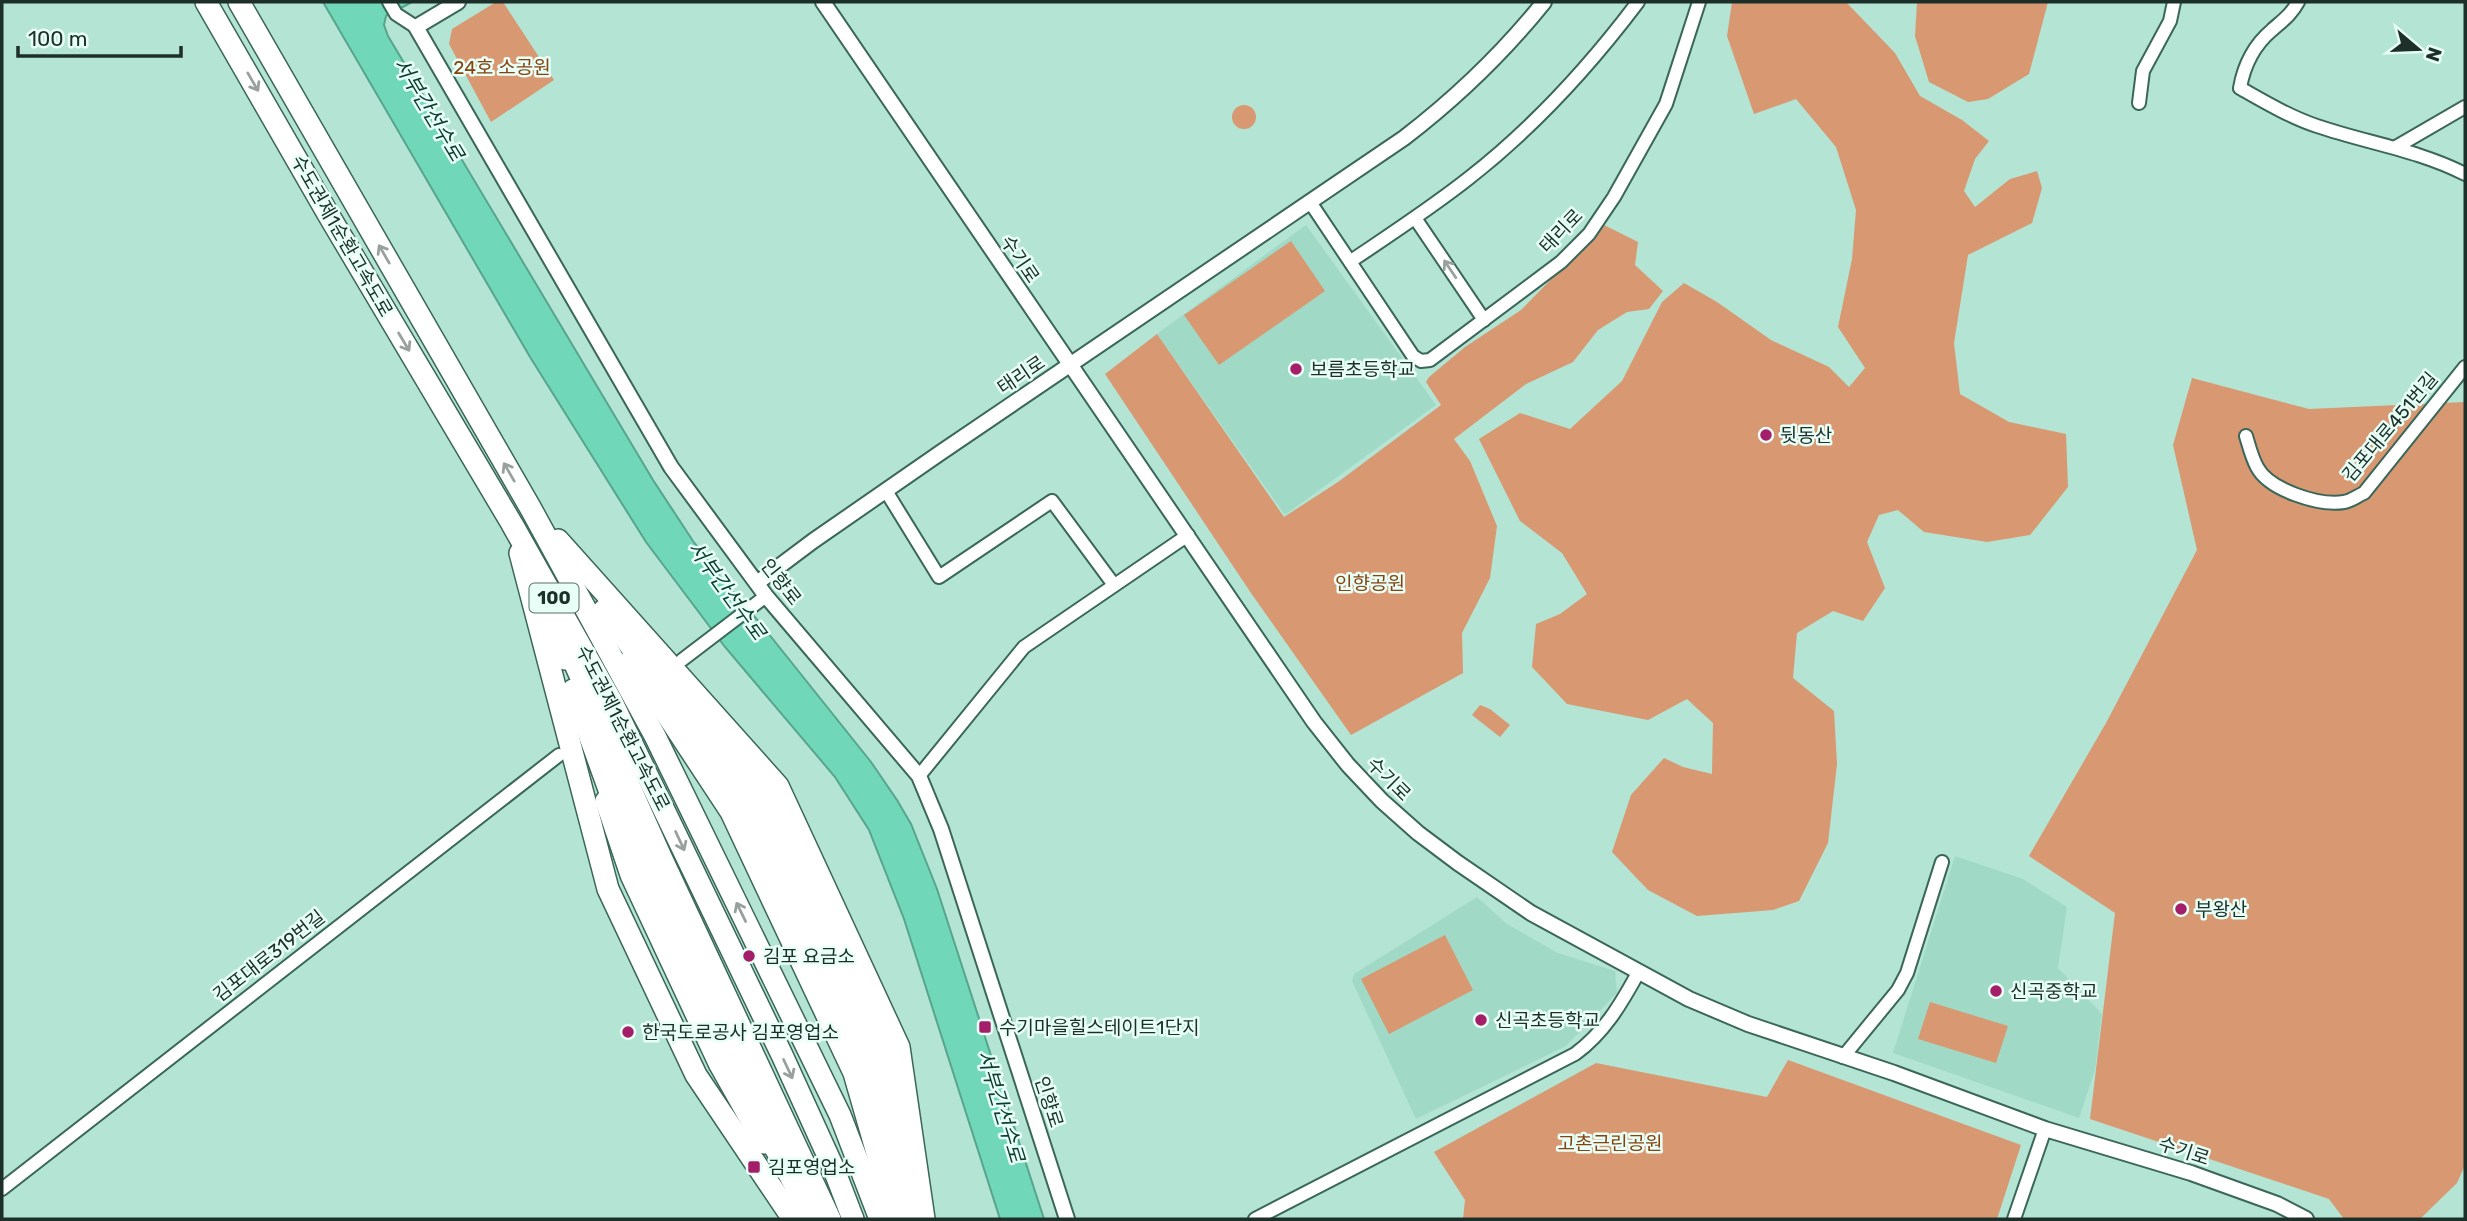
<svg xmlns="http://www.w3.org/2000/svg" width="2467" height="1221" font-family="Rubik,'Noto Sans KR',sans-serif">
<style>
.built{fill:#a0dac6}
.green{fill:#d89872}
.water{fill:#70d7b8;stroke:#57a58d;stroke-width:2}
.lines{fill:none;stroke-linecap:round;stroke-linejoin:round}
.minor-casing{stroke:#3a6759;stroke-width:16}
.tertiary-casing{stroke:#3a6759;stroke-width:18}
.motorway-casing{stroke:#3a6759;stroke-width:24}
.minor{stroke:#fff;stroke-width:12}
.tertiary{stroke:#fff;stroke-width:14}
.motorway{stroke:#fff;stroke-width:21}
.oneway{stroke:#99a19f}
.poi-dot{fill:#a41e6a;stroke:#e7fff6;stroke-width:2.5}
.labels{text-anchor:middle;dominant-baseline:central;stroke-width:5;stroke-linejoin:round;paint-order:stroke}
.shield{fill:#e7fff6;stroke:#596d66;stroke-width:2}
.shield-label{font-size:18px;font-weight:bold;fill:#1c2f29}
.park-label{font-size:19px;fill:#864310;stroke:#e7fff6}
.street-label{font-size:19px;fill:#1c2f29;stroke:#e7fff6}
.poi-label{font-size:19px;fill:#1c2f29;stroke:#e7fff6;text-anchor:start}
.water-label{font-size:21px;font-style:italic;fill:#0d3c30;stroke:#e7fff6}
</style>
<rect width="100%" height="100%" fill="#b4e4d3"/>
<g class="built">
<path d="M 1306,225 L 1436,405 L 1285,515 L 1157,334 Z"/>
<path d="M 1955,856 L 2023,879 L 2067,907 L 2058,968 L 2102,1014 L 2095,1070 L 2079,1118 L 1893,1053 Z"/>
<path d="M 1477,897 L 1507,924 L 1558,953 L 1615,971 L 1617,993 L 1566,1046 L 1416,1119 L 1352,981 L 1354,974 Z"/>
</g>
<g class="green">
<path d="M 496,2 L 503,2 L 554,80 L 491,122 L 449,44 L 452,29 Z"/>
<path d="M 1732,2 L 1846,2 L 1895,53 L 1920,96 L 1962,120 L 1989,141 L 1975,159 L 1964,191 L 1975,207 L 2010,179 L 2037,171 L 2042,188 L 2032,223 L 1968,255 L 1954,343 L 1960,394 L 2009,422 L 2066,434 L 2068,487 L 2030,535 L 1987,542 L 1924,532 L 1898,510 L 1879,515 L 1867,542 L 1885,588 L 1863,621 L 1833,611 L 1797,633 L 1793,678 L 1834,711 L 1837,764 L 1828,843 L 1799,901 L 1773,910 L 1697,916 L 1648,890 L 1612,852 L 1631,795 L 1664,758 L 1683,767 L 1712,774 L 1713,723 L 1687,699 L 1648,720 L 1567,704 L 1532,667 L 1536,624 L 1560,614 L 1587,594 L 1562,553 L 1520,521 L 1479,439 L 1520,413 L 1570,429 L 1622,381 L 1662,302 L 1684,283 L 1717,302 L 1771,340 L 1829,367 L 1849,387 L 1865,368 L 1838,327 L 1852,259 L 1856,210 L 1836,147 L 1796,99 L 1754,114 L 1727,36 Z"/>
<path d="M 1917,2 L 2048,2 L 2029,74 L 1988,99 L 1968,102 L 1929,82 L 1915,36 Z"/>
<circle cx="1244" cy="117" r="12"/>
<path d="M 1604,225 L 1638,242 L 1635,265 L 1663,291 L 1649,309 L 1627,312 L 1598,330 L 1573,362 L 1526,384 L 1454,439 L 1470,461 L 1497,526 L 1490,578 L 1462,633 L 1463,673 L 1351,735 L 1251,593 L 1105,374 L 1157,334 L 1284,517 L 1338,482 L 1441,405 L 1426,382 L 1429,377 L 1465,347 L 1521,310 Z"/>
<path d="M 1291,241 L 1325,291 L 1219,365 L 1184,315 Z"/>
<path d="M 2192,378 L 2309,409 L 2465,402 L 2465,1165 L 2457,1183 L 2420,1219 L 2344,1219 L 2329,1199 L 2090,1119 L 2115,913 L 2029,856 L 2106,723 L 2197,550 L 2173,445 Z"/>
<path d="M 1480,705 L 1490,709 L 1510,725 L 1500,737 L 1472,715 Z"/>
<path d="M 1445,935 L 1473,990 L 1389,1034 L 1361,979 Z"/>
<path d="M 1930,1002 L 2008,1026 L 1996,1063 L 1918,1039 Z"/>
<path d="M 1788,1060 L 2021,1145 L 1997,1219 L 1463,1219 L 1465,1200 L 1434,1152 L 1596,1063 L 1767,1097 Z"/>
</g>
<path class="water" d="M 323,2 L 412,2 L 386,16 L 384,25 L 388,36 L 653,480 L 693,541 L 724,582 L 760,623 L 871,762 L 897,800 L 911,824 L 937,889 L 1044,1219 L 1000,1219 L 904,919 L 869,830 L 835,777 L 725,647 L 646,542 L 530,357 Z"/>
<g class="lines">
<defs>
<g id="minor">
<path d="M 389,2 L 396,14 L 416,27"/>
<path d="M 2298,2 C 2291,15 2282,21 2272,30 C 2253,46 2244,65 2240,88 C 2265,102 2290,117 2317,126 C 2367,143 2418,150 2465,174"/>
<path d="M 2139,103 L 2143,71 L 2170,21 L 2174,2"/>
<path d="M 2396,147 L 2465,107"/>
<path d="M 1310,202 L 1413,356 L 1421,361 L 1430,360 L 1561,262 L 1589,234 L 1614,197 L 1666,104 L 1699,2"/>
<path d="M 1415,218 L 1484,320"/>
<path d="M 1351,261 C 1391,234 1431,208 1469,178 C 1533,128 1589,67 1638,2"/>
<path d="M 2246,436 C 2249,446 2252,458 2257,467 C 2269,490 2319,506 2344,502 C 2351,501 2357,496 2364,493 L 2465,367"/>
<path d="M 886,491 L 939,577 L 1052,501 L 1114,585"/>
<path d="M 682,660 L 766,596"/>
<path d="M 919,776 L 1024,647 L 1188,535"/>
<path d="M 1843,1057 L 1898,990 L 1907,973 L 1942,862"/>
<path d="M 2,1189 L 559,755"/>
<path d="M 1255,1219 L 1575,1054 C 1604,1033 1621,1004 1638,973"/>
<path d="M 2014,1219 L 2045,1129"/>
</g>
<g id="tertiary">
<path d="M 458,2 L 416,27 L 671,467 L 766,596 L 919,776 L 941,829 L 1067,1219"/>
<path d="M 823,2 L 1314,722 L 1348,765 L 1382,801 L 1418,833 L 1458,863 L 1531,913 L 1689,999 L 1748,1024 L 1894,1073 L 2045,1129 L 2191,1173 L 2277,1204 L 2306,1219"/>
<path d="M 757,583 L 813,541 L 940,453 L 1404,138 C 1456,98 1503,53 1544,2"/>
</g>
<g id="motorway">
<path d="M 206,2 L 328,214 L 512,524 L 612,702 L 782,1055 L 833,1167 L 853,1219"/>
<path d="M 239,2 L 531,509 L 655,736 L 840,1115 L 880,1219"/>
<path d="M 558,540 L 778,786 L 899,1047 L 924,1219"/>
<path d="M 520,553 L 608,889 L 696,1075 L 793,1219"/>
<path d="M 540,594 L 565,659"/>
<path d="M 604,610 L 643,663"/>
<path d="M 566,644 L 661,857 L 830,1219"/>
<path d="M 639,650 L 702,733"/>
<path d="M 631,660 L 731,812 L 854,1073 L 896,1219"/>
<path d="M 573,690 L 612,798"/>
<path d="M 699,718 L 762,796 L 883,1055 L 897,1125"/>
<path d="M 693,732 L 746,804 L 868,1063 L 883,1122"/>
<path d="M 614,783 L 644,861 L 778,1138"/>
<path d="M 606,801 L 631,875 L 719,1063 L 764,1143"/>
<path d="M 888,1114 L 910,1219"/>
<path d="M 765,1129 L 813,1219"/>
</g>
</defs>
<use href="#minor" class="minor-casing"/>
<use href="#tertiary" class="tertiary-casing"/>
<use href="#motorway" class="motorway-casing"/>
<use href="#minor" class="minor"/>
<use href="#tertiary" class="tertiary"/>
<use href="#motorway" class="motorway"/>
</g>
<defs><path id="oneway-shaft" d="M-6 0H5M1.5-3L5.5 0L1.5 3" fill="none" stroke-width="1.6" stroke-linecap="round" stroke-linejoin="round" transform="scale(1.75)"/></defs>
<g class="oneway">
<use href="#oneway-shaft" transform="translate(253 82) rotate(60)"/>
<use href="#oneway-shaft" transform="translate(384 254) rotate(-120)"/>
<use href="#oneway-shaft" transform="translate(1450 269) rotate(-124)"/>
<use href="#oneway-shaft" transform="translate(404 342) rotate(59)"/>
<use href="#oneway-shaft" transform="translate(509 472) rotate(-120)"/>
<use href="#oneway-shaft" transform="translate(680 841) rotate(65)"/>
<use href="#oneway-shaft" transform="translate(741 912) rotate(-116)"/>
<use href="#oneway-shaft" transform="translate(788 1069) rotate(65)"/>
</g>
<g class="poi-dot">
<circle cx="1296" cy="369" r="7"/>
<circle cx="1766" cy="435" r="7"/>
<circle cx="2181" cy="909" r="7"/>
<circle cx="749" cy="956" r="7"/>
<circle cx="1996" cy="991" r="7"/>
<circle cx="1481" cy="1020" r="7"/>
<rect x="978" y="1020" width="14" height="14" rx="3.5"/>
<circle cx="628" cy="1032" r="7"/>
<rect x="747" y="1160" width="14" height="14" rx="3.5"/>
</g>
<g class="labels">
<rect class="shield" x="529.5" y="583.5" width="49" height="29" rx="5"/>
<g class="shield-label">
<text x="554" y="598">100</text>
</g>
<g class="park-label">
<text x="502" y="67">24호 소공원</text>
<text x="1370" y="583">인향공원</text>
<text x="1610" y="1143">고촌근린공원</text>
</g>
<g class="street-label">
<text transform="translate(1561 231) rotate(-46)">태리로</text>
<text transform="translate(342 236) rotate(60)">수도권제1순환고속도로</text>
<text transform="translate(1020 259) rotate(56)">수기로</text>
<text transform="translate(1021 375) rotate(-34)">태리로</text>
<text transform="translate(2390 427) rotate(-50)">김포대로451번길</text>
<text transform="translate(781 582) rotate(52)">인향로</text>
<text transform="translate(623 728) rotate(63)">수도권제1순환고속도로</text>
<text transform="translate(1389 779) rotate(45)">수기로</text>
<text transform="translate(269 956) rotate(-38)">김포대로319번길</text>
<text transform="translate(1049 1102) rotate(72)">인향로</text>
<text transform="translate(2184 1151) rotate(18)">수기로</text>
</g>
<g class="poi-label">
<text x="1310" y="369">보름초등학교</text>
<text x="1780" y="435">뒷동산</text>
<text x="2195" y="909">부왕산</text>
<text x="763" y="956">김포 요금소</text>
<text x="2010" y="991">신곡중학교</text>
<text x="1495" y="1020">신곡초등학교</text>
<text x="999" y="1027">수기마을힐스테이트1단지</text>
<text x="642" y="1032">한국도로공사 김포영업소</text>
<text x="768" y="1167">김포영업소</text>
</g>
<g class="water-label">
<text transform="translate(429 109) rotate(59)">서부간선수로</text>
<text transform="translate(727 590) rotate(54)">서부간선수로</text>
<text transform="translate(1001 1106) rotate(73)">서부간선수로</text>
</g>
</g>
<rect width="2467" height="1221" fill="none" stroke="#1c2f29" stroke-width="7"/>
<g transform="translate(2418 49) rotate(109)" stroke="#e7fff6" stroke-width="5" paint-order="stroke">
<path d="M0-5L12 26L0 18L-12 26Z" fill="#1c2f29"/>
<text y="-10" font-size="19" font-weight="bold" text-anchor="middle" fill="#1c2f29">N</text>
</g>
<path d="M18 46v10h163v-10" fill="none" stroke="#1c2f29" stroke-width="3.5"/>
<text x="28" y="46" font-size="21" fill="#1c2f29" stroke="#e7fff6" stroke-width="5" paint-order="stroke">100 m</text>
</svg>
